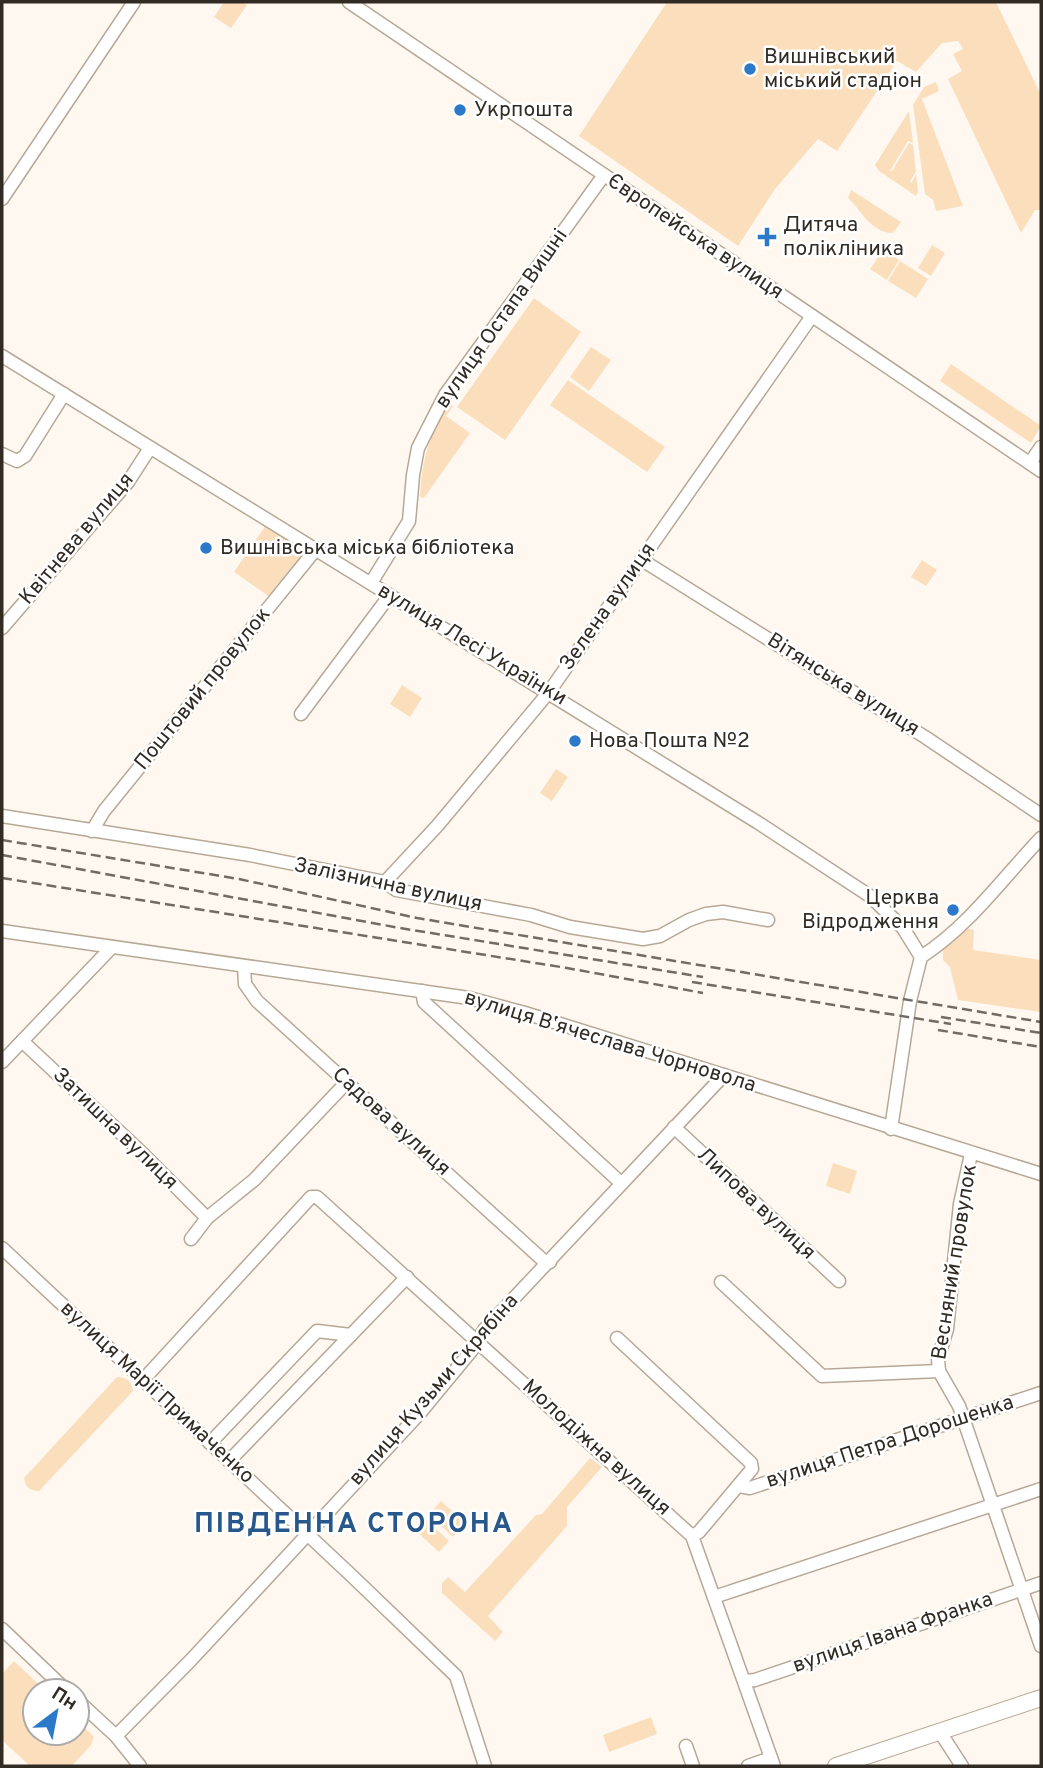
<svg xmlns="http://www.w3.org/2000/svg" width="1043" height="1768" font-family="Overpass,sans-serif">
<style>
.green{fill:#fbdfbd}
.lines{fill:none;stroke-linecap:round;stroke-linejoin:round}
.minor-casing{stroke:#b6a896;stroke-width:15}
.major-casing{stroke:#b6a896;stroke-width:18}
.minor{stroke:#fff;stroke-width:12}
.major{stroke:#fff;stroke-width:16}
.rail{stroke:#716b64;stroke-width:2.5;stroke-dasharray:10 5;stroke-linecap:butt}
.poi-dot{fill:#2b79c8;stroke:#fff;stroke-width:2.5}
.labels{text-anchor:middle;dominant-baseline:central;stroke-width:5;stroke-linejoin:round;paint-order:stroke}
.poi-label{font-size:21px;fill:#312b24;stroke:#fff;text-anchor:start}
.street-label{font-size:21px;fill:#312b24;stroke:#fff}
.district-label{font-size:28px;font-weight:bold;letter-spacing:2px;fill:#27578b;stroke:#fff}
</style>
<rect width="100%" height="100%" fill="#fef8f1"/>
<g class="green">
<path d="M 224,2 L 243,2 L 247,5 L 231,28 L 214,17 Z"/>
<path d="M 667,2 L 996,2 L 1041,95 L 1041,210 L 1035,210 L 1021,233 L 948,79 L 962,71 L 953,54 L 963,49 L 958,41 L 942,43 L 916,72 L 897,61 L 837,151 L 818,139 L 775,189 L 738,246 L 579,136 Z"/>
<path d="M 936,82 L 939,91 L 922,99 L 963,206 L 936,211 L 933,200 L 925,194 L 913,105 L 924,87 Z"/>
<path d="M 909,111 L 913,143 L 908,141 L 890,171 L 892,171 L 909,143 L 913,145 L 916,171 L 910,182 L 912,182 L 916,174 L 918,192 L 916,196 L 879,171 L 875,165 Z"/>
<path d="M 851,190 L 901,222 L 893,233 C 871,233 862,211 848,198 Z"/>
<path d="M 932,245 L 945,253 L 931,276 L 918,268 Z"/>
<path d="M 883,250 L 899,260 L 887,280 L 870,269 Z"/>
<path d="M 900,261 L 928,279 L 916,298 L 888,281 Z"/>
<path d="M 534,298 L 581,332 L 505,440 L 457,407 Z"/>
<path d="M 591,347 L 611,360 L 589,391 L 570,377 Z"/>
<path d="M 951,364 L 1041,426 L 1031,443 L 940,381 Z"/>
<path d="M 568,380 L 665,447 L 647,472 L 550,405 Z"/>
<path d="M 448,403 L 453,406 L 446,416 L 470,433 L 424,498 L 420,497 C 422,459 429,436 448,403 Z"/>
<path d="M 266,525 L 306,552 L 270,597 L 234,572 Z"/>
<path d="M 922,560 L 937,570 L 926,586 L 911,577 Z"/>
<path d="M 402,685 L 422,698 L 410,717 L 390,704 Z"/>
<path d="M 556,769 L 568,777 L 552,801 L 540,793 Z"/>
<path d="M 963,927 L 974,930 L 973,950 L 1041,960 L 1041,1012 L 958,1000 L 950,967 L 943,960 L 943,946 Z"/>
<path d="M 833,1163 L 857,1171 L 850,1194 L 826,1186 Z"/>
<path d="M 117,1377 C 127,1377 132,1382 133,1391 L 39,1491 C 30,1491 25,1487 24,1478 Z"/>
<path d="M 590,1458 L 602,1467 L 567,1507 L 567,1526 L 488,1616 L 503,1632 L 495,1641 L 442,1593 L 442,1583 L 448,1577 L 465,1592 L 536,1515 L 542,1514 Z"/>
<path d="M 441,1501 L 465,1523 L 453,1537 L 429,1514 Z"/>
<path d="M 425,1519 L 449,1541 L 439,1552 L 415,1530 Z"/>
<path d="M 14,1661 L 46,1691 L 35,1691 L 35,1733 L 77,1733 L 77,1720 L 94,1737 L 91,1745 L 72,1766 L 30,1766 L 2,1740 L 2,1674 Z"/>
<path d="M 651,1717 L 657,1734 L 609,1752 L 603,1735 Z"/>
</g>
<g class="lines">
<defs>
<g id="minor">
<path d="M 349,2 L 1041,471"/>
<path d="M 2,199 L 134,2"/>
<path d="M 2,356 L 757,822 L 870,896 L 903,928 L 921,957"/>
<path d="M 2,454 L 17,461 L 25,456 L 64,394"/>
<path d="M 1030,463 L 1041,447"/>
<path d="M 642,560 L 925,737 L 1041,815"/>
<path d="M 371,583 L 409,521 L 413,475 L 418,448 L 445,395 L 604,175"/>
<path d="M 2,628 L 128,482 L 150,448"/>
<path d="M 301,714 L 390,595"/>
<path d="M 2,816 L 250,855 L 385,882 L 396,890 L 531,915 L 570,927 L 643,939 L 660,936 L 689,920 L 706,914 L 723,912 L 768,920"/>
<path d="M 92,831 L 104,811 L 316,549"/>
<path d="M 385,882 L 438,825 L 549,692 L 812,316"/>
<path d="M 2,931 L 469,998 L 525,1013 L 1041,1174"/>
<path d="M 244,966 L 245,984 L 257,1001 L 545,1262 L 550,1262"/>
<path d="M 422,991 L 424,1002 L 621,1183"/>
<path d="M 22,1041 L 142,1153 L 207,1218"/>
<path d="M 2,1062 L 112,947"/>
<path d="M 674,1127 L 839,1281"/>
<path d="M 891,1129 L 910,1001 L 921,957 C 969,926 1002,879 1041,838"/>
<path d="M 971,1154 L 960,1204 L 947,1329 L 938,1359 L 939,1371 L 959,1406 L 1041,1646"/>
<path d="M 191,1239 L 207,1218 L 254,1180 L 347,1082"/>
<path d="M 2,1248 L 352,1576 L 456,1676 L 485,1766"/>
<path d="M 721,1282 L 822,1376 L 939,1371"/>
<path d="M 617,1338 L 751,1463 L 752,1469 L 699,1532 L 692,1536"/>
<path d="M 143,1380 L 311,1197 L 317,1197 L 692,1536 L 774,1766"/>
<path d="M 210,1443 L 317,1331 L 351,1335"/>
<path d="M 229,1461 L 407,1277"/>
<path d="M 739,1486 L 750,1488 L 774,1480 L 1041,1393"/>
<path d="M 714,1597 L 1041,1489"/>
<path d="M 2,1629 L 67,1691"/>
<path d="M 745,1681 L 755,1680 L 1041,1583"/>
<path d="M 77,1700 L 116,1736 L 140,1766"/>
<path d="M 940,1732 L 962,1766"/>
<path d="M 116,1736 L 191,1660 L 420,1413 L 472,1350 L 484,1330 L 724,1075"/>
<path d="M 686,1746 L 693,1766"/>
<path d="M 748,1766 L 771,1758"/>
</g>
<path id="major" d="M 836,1766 L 1041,1698"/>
</defs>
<use href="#minor" class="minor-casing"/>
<use href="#major" class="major-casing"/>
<use href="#minor" class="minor"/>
<use href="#major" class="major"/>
<g class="rail">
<path d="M 2,840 L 239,879 L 417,918 L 1041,1022"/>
<path d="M 2,855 L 400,928 L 703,977"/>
<path d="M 2,878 L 567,968 L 703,993"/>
<path d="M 692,982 L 951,1024"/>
<path d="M 941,1017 L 1041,1033"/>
<path d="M 938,1030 L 1041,1047"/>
</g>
</g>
<g class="poi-dot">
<circle cx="750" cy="69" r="7"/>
<circle cx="460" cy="110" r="7"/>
<path d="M763.5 226.5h7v7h7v7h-7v7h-7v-7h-7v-7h7z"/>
<circle cx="206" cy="548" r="7"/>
<circle cx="575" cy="741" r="7"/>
<circle cx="953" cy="910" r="7"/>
</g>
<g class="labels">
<g class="poi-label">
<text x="764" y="57">Вишнівський<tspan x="764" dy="24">міський стадіон</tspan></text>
<text x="474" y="110">Укрпошта</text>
<text x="783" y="225">Дитяча<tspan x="783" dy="24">полікліника</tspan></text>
<text x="220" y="548">Вишнівська міська бібліотека</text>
<text x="589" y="741">Нова Пошта №2</text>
<text x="939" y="898" text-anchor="end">Церква<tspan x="939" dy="24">Відродження</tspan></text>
</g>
<g class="street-label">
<text transform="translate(695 237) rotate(34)">Європейська вулиця</text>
<text transform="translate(502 319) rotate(-55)">вулиця Остапа Вишні</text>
<text transform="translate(77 539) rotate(-50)">Квітнева вулиця</text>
<text transform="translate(608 607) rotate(-55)">Зелена вулиця</text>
<text transform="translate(472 645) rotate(31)">вулиця Лесі Українки</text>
<text transform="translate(843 685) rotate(32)">Вітянська вулиця</text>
<text transform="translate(203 689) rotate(-51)">Поштовий провулок</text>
<text transform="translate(388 885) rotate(12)">Залізнична вулиця</text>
<text transform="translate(610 1042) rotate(17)">вулиця Вʼячеслава Чорновола</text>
<text transform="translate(391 1122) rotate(42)">Садова вулиця</text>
<text transform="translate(115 1129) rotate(44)">Затишна вулиця</text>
<text transform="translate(756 1204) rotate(43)">Липова вулиця</text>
<text transform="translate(955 1262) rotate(-81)">Весняний провулок</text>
<text transform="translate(434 1390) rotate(-49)">вулиця Кузьми Скрябіна</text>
<text transform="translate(157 1393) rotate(43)">вулиця Марії Примаченко</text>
<text transform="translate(890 1442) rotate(-18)">вулиця Петра Дорошенка</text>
<text transform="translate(596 1448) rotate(42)">Молодіжна вулиця</text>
<text transform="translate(893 1633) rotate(-19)">вулиця Івана Франка</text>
</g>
<g class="district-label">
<text x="354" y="1525">ПІВДЕННА СТОРОНА</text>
</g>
</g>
<rect width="1043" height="1768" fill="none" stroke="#312b24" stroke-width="7"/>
<g transform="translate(56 1712) rotate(32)"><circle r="33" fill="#ffffff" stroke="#adaaa7" stroke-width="2"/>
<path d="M0-5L12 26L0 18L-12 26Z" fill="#2b79c8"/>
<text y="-10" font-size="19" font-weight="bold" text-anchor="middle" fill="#312b24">Пн</text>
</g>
</svg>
